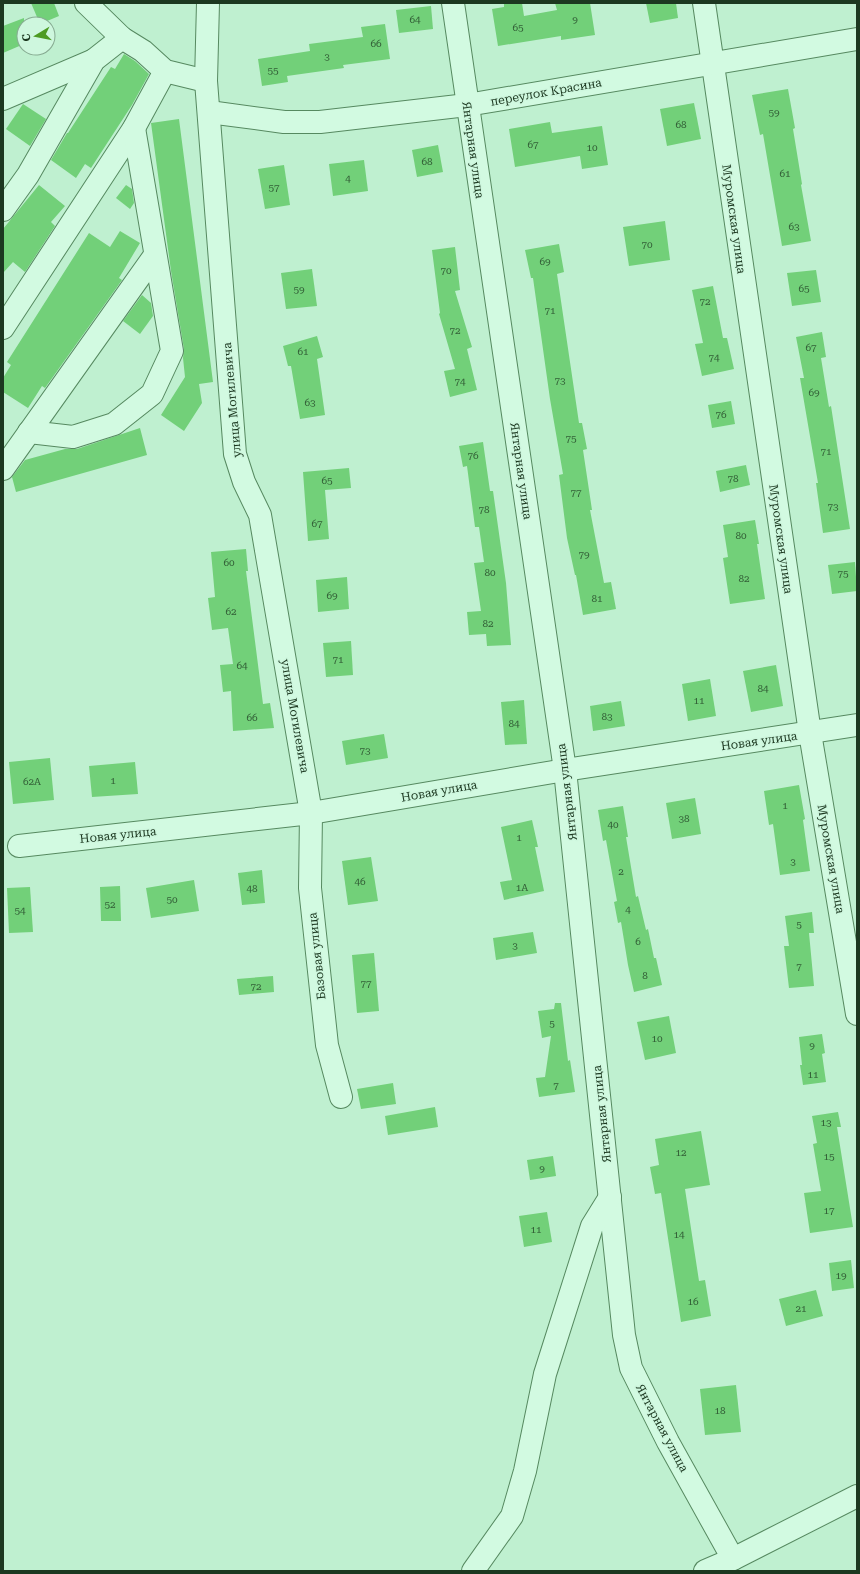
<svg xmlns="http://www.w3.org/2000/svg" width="860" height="1574" font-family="'Roboto Serif',serif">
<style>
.building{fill:#72d079}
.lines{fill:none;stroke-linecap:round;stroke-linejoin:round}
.minor-casing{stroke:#568960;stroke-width:24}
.minor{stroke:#d2fae1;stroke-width:22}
.labels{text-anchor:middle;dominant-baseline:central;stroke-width:3;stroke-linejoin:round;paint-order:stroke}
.number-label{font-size:10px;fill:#325e36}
.street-label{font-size:12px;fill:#1c3820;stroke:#cef7de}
</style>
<rect width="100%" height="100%" fill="#bff0d0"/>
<g class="building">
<path d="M 31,3 L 54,3 L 59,16 L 40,24 Z"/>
<path d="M 504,3 L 522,3 L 524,16 L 557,10 L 555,3 L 590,3 L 595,35 L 561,40 L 561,36 L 498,46 L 492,9 L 504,7 Z"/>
<path d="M 646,3 L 676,3 L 678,18 L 650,23 Z"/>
<path d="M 431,6 L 433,29 L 399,33 L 396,10 Z"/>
<path d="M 24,18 L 24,44 L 3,53 L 3,26 Z"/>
<path d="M 385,24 L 390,59 L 343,65 L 344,68 L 287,76 L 288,82 L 262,86 L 258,59 L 310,51 L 309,44 L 363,37 L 361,27 Z"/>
<path d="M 124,54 L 135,61 L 149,74 L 132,105 L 91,168 L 85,164 L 76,178 L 51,160 L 67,133 L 68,133 L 111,67 L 115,69 Z"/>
<path d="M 788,89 L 795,128 L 793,129 L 802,184 L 801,185 L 811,241 L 782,246 L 763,134 L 760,135 L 752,95 Z"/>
<path d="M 694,103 L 701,139 L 667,146 L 660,109 Z"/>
<path d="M 23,104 L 46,119 L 30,146 L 6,129 Z"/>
<path d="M 179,119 L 213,382 L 199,384 L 202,403 L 184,431 L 161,415 L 185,377 L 183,358 L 184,349 L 171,271 L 151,123 Z"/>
<path d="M 550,122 L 552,133 L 602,126 L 608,165 L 582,169 L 580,156 L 515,167 L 509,129 Z"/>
<path d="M 438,145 L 443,172 L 417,177 L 412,150 Z"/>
<path d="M 364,160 L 368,191 L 333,196 L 329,164 Z"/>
<path d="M 284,165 L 290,205 L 265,209 L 258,169 Z"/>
<path d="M 39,185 L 65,206 L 51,222 L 55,226 L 25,272 L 13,262 L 3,273 L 3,229 Z"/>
<path d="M 126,185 L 132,189 L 134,203 L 130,209 L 116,198 Z"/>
<path d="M 665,221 L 670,260 L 629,266 L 623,227 Z"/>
<path d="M 120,231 L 140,243 L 119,278 L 122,280 L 45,388 L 42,386 L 28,408 L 3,392 L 3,378 L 11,365 L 7,362 L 89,233 L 110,247 Z"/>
<path d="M 559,244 L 564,272 L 557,274 L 579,423 L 582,423 L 587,449 L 583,450 L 592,510 L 590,510 L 604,583 L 611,582 L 616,609 L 583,615 L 576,575 L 575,575 L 567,538 L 559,475 L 563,474 L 550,399 L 533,278 L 531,278 L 525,250 Z"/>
<path d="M 455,247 L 460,290 L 455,291 L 472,347 L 467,349 L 477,390 L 450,397 L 444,371 L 455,369 L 439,314 L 440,313 L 432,250 Z"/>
<path d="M 312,269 L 317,306 L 286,309 L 281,273 Z"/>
<path d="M 816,270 L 821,302 L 792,306 L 787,273 Z"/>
<path d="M 713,286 L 723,338 L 727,338 L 734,369 L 702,376 L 695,344 L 703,343 L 692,290 Z"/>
<path d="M 142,295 L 151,303 L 153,316 L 140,334 L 123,321 Z"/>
<path d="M 822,332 L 826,357 L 821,358 L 829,407 L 831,406 L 850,529 L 823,533 L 816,483 L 818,483 L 800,378 L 804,378 L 796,337 Z"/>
<path d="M 317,336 L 323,357 L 317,359 L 325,415 L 300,419 L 291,366 L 288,366 L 283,346 Z"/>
<path d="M 731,401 L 735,424 L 712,428 L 708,405 Z"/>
<path d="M 140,428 L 147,455 L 16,492 L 12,477 L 25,460 L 65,449 L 77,449 Z"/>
<path d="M 483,442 L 490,491 L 493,491 L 506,583 L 511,645 L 487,646 L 486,634 L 469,635 L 467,612 L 481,611 L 474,563 L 484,562 L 479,527 L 475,527 L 467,466 L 463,467 L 459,446 Z"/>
<path d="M 746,465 L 750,485 L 720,492 L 716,471 Z"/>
<path d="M 349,468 L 351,488 L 325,490 L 329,539 L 308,541 L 303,472 Z"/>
<path d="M 755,520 L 759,544 L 757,544 L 765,599 L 730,604 L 723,558 L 728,557 L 723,525 Z"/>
<path d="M 246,549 L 248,571 L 246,571 L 263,704 L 270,703 L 274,728 L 233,731 L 231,691 L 223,692 L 220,665 L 233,664 L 228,628 L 212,630 L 208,598 L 215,597 L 211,552 Z"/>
<path d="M 855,562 L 857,591 L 832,594 L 828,565 Z"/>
<path d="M 347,577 L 349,609 L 318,612 L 316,580 Z"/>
<path d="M 351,641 L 353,675 L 326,677 L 323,643 Z"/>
<path d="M 776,665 L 783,706 L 751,712 L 743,671 Z"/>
<path d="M 710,679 L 716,716 L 688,721 L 682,684 Z"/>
<path d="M 524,700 L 527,744 L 505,745 L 501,702 Z"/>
<path d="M 621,701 L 625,726 L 593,731 L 590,706 Z"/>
<path d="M 384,734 L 388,758 L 346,765 L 342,741 Z"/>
<path d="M 50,758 L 54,800 L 13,804 L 9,762 Z"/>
<path d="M 135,762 L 138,794 L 92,797 L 89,766 Z"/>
<path d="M 799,785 L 805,819 L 803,820 L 810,871 L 780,875 L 773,824 L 769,825 L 764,791 Z"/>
<path d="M 695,798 L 701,834 L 672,839 L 666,803 Z"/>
<path d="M 623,806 L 628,837 L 626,837 L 636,897 L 638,896 L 646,930 L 648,929 L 654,958 L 656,958 L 662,985 L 634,992 L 628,965 L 621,922 L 618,923 L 614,902 L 617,901 L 606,840 L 603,841 L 598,810 Z"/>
<path d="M 532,820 L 538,847 L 535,847 L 544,891 L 504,900 L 500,882 L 512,880 L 501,827 Z"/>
<path d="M 371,857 L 378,901 L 348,905 L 342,861 Z"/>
<path d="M 262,870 L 265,903 L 242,905 L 238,873 Z"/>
<path d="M 194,880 L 199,911 L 151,918 L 146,888 Z"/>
<path d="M 120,886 L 121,921 L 101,921 L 100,887 Z"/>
<path d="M 30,887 L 33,932 L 9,933 L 7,888 Z"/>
<path d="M 812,912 L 814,933 L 809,933 L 814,986 L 789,988 L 784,946 L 789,946 L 785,916 Z"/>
<path d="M 533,932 L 537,953 L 496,960 L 493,938 Z"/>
<path d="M 374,953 L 379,1011 L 357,1013 L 352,955 Z"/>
<path d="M 273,976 L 274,992 L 239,995 L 237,979 Z"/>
<path d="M 555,1003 L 561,1003 L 568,1061 L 570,1060 L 575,1092 L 539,1097 L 536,1078 L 545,1077 L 551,1036 L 542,1038 L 538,1011 L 554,1009 Z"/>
<path d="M 669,1016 L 676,1053 L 645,1060 L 637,1022 Z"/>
<path d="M 822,1034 L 825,1053 L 822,1054 L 826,1082 L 803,1085 L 800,1065 L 802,1065 L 799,1037 Z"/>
<path d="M 393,1083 L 396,1104 L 361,1109 L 357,1089 Z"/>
<path d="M 435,1107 L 438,1127 L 388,1135 L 385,1116 Z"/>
<path d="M 838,1112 L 841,1127 L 837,1127 L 853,1227 L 810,1233 L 804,1193 L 821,1191 L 813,1144 L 817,1143 L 812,1116 Z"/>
<path d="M 701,1131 L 710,1185 L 685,1189 L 699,1281 L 705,1280 L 711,1316 L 681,1322 L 661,1193 L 655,1194 L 650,1167 L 659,1165 L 655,1139 Z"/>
<path d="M 553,1156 L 556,1176 L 530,1180 L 527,1160 Z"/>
<path d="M 547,1212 L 552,1242 L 524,1247 L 519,1216 Z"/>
<path d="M 851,1260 L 854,1288 L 832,1291 L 829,1263 Z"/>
<path d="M 816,1290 L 823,1316 L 786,1326 L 779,1299 Z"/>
<path d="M 736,1385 L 741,1432 L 705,1435 L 700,1389 Z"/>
</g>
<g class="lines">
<defs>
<g id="minor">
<path d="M 86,3 L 122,38 L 143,51 L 165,71 L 206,81"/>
<path d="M 208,3 L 206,81 L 235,454 L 244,482 L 260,515 L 311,813 L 310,888 L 327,1045 L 341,1097"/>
<path d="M 453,3 L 565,770 L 624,1335 L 631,1368 L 668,1442 L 733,1559"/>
<path d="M 704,3 L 810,733 L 857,1014"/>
<path d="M 3,99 L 94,60"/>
<path d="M 209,112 L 284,122 L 320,122 L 467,105 L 857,39"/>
<path d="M 3,210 L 28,175 L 94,60 L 122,38"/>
<path d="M 3,328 L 134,128 L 165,71"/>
<path d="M 29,432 L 73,437 L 114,424 L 152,394 L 172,351 L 134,128"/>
<path d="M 3,469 L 155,255"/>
<path d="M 19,846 L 311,813 L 565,770 L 857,725"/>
<path d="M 473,1571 L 512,1516 L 525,1471 L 545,1374 L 592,1226 L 610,1197"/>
<path d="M 705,1571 L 733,1559 L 857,1496"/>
</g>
</defs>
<use href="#minor" class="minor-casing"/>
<use href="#minor" class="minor"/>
</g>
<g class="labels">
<g class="number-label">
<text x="415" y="19">64</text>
<text x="575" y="19">9</text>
<text x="518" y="27">65</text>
<text x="376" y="43">66</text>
<text x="327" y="56">3</text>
<text x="273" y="70">55</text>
<text x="774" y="112">59</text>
<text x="681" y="124">68</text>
<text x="533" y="144">67</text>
<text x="592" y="147">10</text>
<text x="427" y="161">68</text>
<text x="785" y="173">61</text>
<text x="348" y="178">4</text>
<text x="274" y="187">57</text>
<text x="794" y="226">63</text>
<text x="647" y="244">70</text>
<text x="545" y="261">69</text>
<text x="446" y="270">70</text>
<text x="804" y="288">65</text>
<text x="299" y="289">59</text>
<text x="705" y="301">72</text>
<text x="550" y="310">71</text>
<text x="455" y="330">72</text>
<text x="811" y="347">67</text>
<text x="303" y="351">61</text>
<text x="714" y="357">74</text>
<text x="560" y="380">73</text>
<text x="460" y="381">74</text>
<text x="814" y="392">69</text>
<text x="310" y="402">63</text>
<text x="721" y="414">76</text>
<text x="571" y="438">75</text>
<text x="826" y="451">71</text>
<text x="473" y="455">76</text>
<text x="733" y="478">78</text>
<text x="327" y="480">65</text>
<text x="576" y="492">77</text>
<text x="833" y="506">73</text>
<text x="484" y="509">78</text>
<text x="317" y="523">67</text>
<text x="741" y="535">80</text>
<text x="584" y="554">79</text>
<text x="229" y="562">60</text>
<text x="490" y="572">80</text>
<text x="843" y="573">75</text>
<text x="744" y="578">82</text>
<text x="332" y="595">69</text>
<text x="597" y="598">81</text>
<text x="231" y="611">62</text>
<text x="488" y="623">82</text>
<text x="338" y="659">71</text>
<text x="242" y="665">64</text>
<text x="763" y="688">84</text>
<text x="699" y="700">11</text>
<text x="607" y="716">83</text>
<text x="252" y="717">66</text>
<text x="514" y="723">84</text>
<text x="365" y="750">73</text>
<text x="113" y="780">1</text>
<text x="32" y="781">62А</text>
<text x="785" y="805">1</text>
<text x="684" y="818">38</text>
<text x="613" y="824">40</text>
<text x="519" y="837">1</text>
<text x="793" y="861">3</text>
<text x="621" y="871">2</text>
<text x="360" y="881">46</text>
<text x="522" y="887">1А</text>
<text x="252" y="888">48</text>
<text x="172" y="899">50</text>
<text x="110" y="904">52</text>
<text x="628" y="909">4</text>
<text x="20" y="910">54</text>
<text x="799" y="924">5</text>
<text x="638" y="941">6</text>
<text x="515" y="945">3</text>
<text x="799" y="966">7</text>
<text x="645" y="975">8</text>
<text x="366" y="983">77</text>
<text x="256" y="986">72</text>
<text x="552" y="1023">5</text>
<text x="657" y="1038">10</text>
<text x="812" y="1045">9</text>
<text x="813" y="1074">11</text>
<text x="556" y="1085">7</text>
<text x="826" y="1122">13</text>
<text x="681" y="1152">12</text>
<text x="829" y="1156">15</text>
<text x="542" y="1168">9</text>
<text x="829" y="1210">17</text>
<text x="536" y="1229">11</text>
<text x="679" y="1234">14</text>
<text x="841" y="1275">19</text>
<text x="693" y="1301">16</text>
<text x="801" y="1308">21</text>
<text x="720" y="1410">18</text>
</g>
<g class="street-label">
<text transform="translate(546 92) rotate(-10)">переулок Красина</text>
<text transform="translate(473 150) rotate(82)">Янтарная улица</text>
<text transform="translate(734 219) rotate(82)">Муромская улица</text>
<text transform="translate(232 400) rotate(-95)">улица Могилевича</text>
<text transform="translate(521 471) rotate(82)">Янтарная улица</text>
<text transform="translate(781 539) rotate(82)">Муромская улица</text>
<text transform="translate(295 716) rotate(80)">улица Могилевича</text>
<text transform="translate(759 741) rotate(-8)">Новая улица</text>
<text transform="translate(439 791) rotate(-10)">Новая улица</text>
<text transform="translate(567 792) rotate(-97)">Янтарная улица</text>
<text transform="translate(118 835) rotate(-6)">Новая улица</text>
<text transform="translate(831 859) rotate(80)">Муромская улица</text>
<text transform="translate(317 956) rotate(-96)">Базовая улица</text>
<text transform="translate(602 1114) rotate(-96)">Янтарная улица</text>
<text transform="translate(662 1428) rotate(62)">Янтарная улица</text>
</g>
</g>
<rect width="860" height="1574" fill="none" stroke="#1c3820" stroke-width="8"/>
<g transform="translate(36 36) rotate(260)"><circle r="19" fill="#cef7de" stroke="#87ab92"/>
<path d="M0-3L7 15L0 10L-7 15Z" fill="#4d9b23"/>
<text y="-6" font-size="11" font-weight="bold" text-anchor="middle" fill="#1c3820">С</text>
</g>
</svg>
